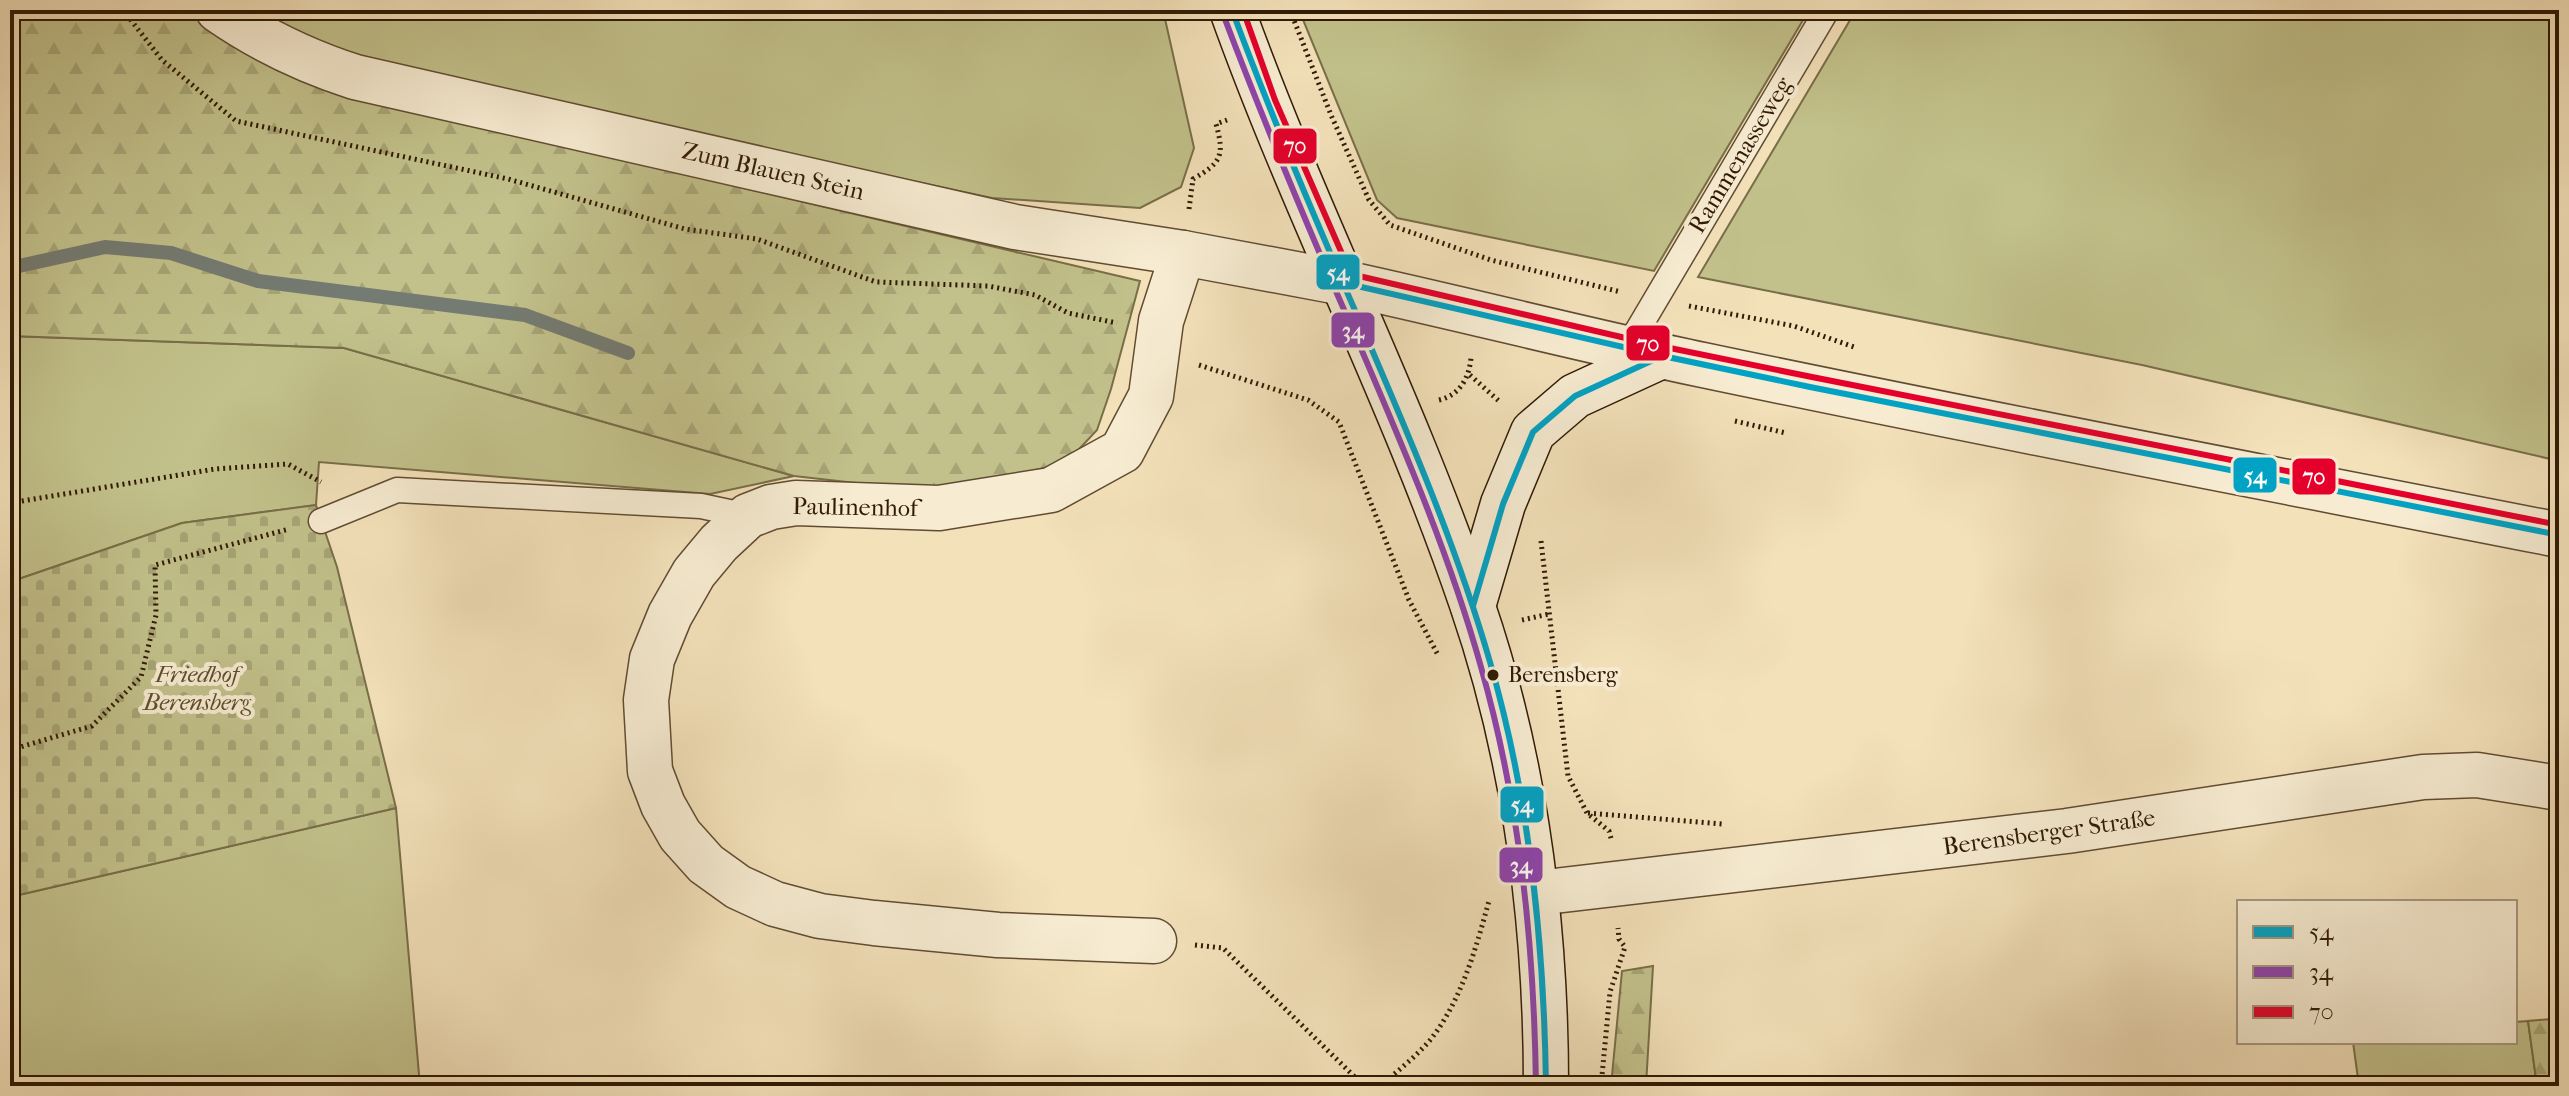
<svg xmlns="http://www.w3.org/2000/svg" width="2569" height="1096" font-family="'IM FELL French Canon',serif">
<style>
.grass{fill:#c2c18b;stroke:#796e48;stroke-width:2}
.forest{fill:url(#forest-firs);stroke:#796e48;stroke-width:2}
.cemetery{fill:url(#cemetery-stones);stroke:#796e48;stroke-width:2}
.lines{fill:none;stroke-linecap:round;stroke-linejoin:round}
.stream{stroke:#747b72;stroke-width:14}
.service-casing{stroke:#614c32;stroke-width:27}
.minor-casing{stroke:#614c32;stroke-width:47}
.tertiary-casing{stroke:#614c32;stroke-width:47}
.secondary-casing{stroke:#301a04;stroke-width:47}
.path{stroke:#301a04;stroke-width:5;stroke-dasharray:2 4;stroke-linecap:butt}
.service{stroke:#f7ecd2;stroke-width:24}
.minor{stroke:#f7ecd2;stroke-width:44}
.tertiary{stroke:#f7ecd2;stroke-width:44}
.secondary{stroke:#f7ecd2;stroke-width:44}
.bus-1-casing{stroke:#f7ecd2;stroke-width:12}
.bus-2-casing{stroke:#f7ecd2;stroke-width:12}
.bus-3-casing{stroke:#f7ecd2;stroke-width:12}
.bus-1{stroke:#02a2c4;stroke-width:6}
.bus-2{stroke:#8e44ad;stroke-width:6}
.bus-3{stroke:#e4002b;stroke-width:6}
.bus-dot{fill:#301a04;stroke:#f7ecd2;stroke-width:3}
.labels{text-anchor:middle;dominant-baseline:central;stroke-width:8;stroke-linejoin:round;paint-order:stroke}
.bus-label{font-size:22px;fill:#301a04;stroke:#f7ecd2;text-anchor:start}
.street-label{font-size:24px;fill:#301a04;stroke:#f7ecd2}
.park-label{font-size:24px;font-style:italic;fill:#5c4c2c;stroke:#f7ecd2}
.line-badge{stroke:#f7ecd2;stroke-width:3}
.badge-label{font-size:22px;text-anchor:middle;font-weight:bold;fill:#fff}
</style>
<defs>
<pattern id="forest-firs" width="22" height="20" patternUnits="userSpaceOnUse" patternTransform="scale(2)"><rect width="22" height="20" fill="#c2c18b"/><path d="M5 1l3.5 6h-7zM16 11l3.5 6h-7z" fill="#a7a576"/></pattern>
<pattern id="cemetery-stones" width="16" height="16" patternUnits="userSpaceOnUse" patternTransform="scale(2)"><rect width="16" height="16" fill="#c2c18b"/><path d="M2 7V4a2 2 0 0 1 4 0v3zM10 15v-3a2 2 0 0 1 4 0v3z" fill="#a7a576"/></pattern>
</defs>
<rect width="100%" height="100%" fill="#f3e1ba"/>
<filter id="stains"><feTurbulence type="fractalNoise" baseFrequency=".0025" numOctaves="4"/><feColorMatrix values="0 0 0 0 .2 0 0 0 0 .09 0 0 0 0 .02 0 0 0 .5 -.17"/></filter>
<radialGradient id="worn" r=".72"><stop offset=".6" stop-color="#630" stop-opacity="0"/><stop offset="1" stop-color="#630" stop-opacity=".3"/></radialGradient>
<g class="grass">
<path d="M 250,10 L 1163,10 L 1194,148 L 1181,187 L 1140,208 L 992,198 L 623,119 L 312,45 Z"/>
<path d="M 1299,10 L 1809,10 L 1654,271 L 1397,218 L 1377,200 Z"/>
<path d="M 1856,10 L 2559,10 L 2559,461 L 2142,365 L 1698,277 Z"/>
<path d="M 10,336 L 344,348 L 794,476 L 710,494 L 319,462 L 316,505 L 182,523 L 10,582 Z"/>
<path d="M 396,808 L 420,1086 L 10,1086 L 10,897 Z"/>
<path d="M 2528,1021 L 2537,1086 L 2359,1086 L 2353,1042 L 2515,1042 L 2515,1022 Z"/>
</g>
<g class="forest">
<path d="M 10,10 L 186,10 L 231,45 L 326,90 L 1140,281 L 1111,389 L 1097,430 L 1067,462 L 974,486 L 891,487 L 794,476 L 344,348 L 10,336 Z"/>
<path d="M 1653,966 L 1646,1086 L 1611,1086 L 1622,971 Z"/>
<path d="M 2551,1019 L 2559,1037 L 2559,1086 L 2537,1086 L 2528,1021 Z"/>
</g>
<path class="cemetery" d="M 316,505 L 337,567 L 396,808 L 10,897 L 10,582 L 182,523 Z"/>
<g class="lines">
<path class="stream" d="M 10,268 L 105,247 L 171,253 L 258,281 L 525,315 L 628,353"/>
<defs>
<g id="service">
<path d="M 1627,348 L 1827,10"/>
<path d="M 321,521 L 397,490 L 701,506 L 748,516"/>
</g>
<g id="minor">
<path d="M 218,10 C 261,40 305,61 355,77 L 1015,227 L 1183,253 L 1344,283"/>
<path d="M 1537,893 L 2067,831 L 2423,777 L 2477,775 L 2559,788"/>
<path d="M 1154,941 L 998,935 L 874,923 L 820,916 L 775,904 L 738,887 L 706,864 L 680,835 L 663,805 L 650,771 L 646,700 L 652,659 L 670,615 L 694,573 L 719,543 L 748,516 L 771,507 L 796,503 L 939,508 L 1051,490 L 1122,451 L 1151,396 L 1161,321 L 1183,253"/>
</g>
<path id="tertiary" d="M 1344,283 C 1464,309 1583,340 1703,365 C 1988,425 2274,479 2559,535"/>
<g id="secondary">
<path d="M 1232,10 C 1304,211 1403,401 1472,604 C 1525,758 1546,924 1546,1086"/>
<path d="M 1473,606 L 1503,504 L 1533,432 L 1575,396 L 1662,356"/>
</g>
</defs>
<use href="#service" class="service-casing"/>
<use href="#minor" class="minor-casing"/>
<use href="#tertiary" class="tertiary-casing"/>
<use href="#secondary" class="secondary-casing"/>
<g class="path">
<path d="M 123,10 L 162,60 L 236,121 L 508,179 L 685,229 L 757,239 L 876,282 L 988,286 L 1035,295 L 1068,313 L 1117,323"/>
<path d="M 1290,10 L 1331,115 L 1369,200 L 1390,225 L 1491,260 L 1621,292"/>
<path d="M 1189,209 L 1193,179 C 1221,163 1225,156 1216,124 L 1227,120"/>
<path d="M 1689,306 L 1794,326 L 1854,347"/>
<path d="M 1199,365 L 1308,400 L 1339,422 L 1409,600 L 1438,655"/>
<path d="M 1470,375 L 1500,402"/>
<path d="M 1439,400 C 1460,395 1469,378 1471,358"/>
<path d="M 1735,421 L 1786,433"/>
<path d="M 10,503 L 215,469 L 288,464 L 321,482"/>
<path d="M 1541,541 L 1568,776 L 1587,813 L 1609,831 L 1612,842"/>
<path d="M 1522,620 L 1549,614"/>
<path d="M 10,750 L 92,726 L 141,677 L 156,615 L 155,565 L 289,529"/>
<path d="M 1588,813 L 1722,824"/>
<path d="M 1195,945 L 1223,948 L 1364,1086"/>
<path d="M 1381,1086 C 1397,1071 1417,1056 1431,1039 C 1462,999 1476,948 1489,901"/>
<path d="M 1601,1086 L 1610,992 L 1625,947 L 1619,939 L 1618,928"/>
</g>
<use href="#service" class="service"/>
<use href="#minor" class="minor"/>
<use href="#tertiary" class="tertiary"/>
<use href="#secondary" class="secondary"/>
<defs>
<g id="bus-1">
<path d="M 1232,10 C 1272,118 1317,223 1363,329 C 1410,438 1457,548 1490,662 C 1530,800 1544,943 1546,1086"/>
<path d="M 1344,283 L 1658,355 L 1810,387 L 2559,535"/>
<path d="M 1473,606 L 1503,504 L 1533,432 L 1575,396 L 1662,356"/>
</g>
<path id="bus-2" d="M 1223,14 C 1265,125 1311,235 1359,344 C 1404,449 1450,556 1481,667 C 1520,804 1534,944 1536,1086"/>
<g id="bus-3">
<path d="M 1243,10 L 1275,100 L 1353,279"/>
<path d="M 1346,273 L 1660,346 L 1812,377 L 2559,525"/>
</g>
</defs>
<use href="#bus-1" class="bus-1-casing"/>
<use href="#bus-2" class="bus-2-casing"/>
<use href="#bus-3" class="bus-3-casing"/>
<use href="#bus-1" class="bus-1"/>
<use href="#bus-2" class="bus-2"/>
<use href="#bus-3" class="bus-3"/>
</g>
<circle class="bus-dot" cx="1493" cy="675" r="7"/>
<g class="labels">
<g class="bus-label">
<text x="1508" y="675">Berensberg</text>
</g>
<g class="street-label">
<text transform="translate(1740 155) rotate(-59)">Rammenasseweg</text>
<text transform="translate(773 171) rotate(13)">Zum Blauen Stein</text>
<text transform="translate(855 507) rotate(1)">Paulinenhof</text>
<text transform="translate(2049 832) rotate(-8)">Berensberger Straße</text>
</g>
<g class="park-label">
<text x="197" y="674">Friedhof<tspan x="197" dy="28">Berensberg</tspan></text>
</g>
</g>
<g class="line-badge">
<rect x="1272" y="127" width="46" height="38" rx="8" fill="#e4002b"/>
<rect x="1315" y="253" width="46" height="38" rx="8" fill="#02a2c4"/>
<rect x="1330" y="311" width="46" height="38" rx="8" fill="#8e44ad"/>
<rect x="1625" y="324" width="46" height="38" rx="8" fill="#e4002b"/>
<rect x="2232" y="456" width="46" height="38" rx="8" fill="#02a2c4"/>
<rect x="2291" y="457" width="46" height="39" rx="8" fill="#e4002b"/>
<rect x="1499" y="785" width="46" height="39" rx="8" fill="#02a2c4"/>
<rect x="1498" y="846" width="46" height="38" rx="8" fill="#8e44ad"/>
</g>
<g class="badge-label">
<text x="1295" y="153">70</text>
<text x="1338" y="280">54</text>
<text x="1353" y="338">34</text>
<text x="1648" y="351">70</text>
<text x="2255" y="483">54</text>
<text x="2314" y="484">70</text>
<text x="1522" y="812">54</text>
<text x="1521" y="873">34</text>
</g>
<rect width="2569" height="1096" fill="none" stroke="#f3e1ba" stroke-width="40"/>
<rect x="12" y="12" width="2545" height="1072" fill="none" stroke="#301a04" stroke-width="4"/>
<rect x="20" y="20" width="2529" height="1056" fill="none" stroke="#301a04" stroke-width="2"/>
<rect x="2237" y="900" width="280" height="144" fill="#f7ecd2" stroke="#a79880" stroke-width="2"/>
<rect x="2253" y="926" width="40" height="12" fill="#02a2c4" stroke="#a79880" stroke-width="2"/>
<text x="2309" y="940" font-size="24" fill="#301a04">54</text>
<rect x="2253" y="966" width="40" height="12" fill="#8e44ad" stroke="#a79880" stroke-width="2"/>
<text x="2309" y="980" font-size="24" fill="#301a04">34</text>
<rect x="2253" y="1006" width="40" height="12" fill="#e4002b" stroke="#a79880" stroke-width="2"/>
<text x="2309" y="1020" font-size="24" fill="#301a04">70</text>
<rect width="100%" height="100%" filter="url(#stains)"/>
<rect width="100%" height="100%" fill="url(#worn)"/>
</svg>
